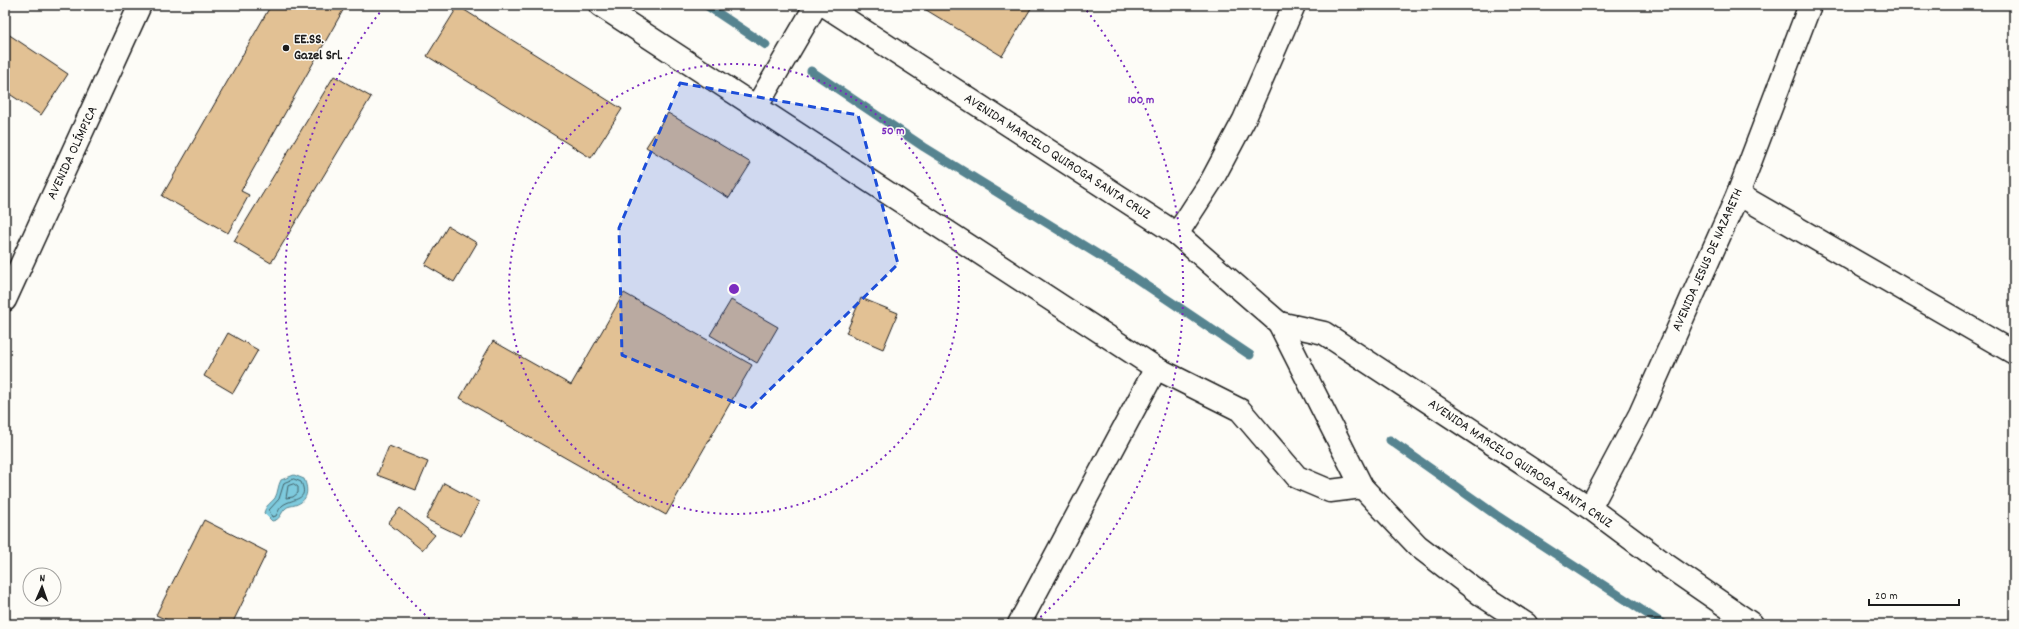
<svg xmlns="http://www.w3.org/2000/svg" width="2019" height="629" font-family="Dekko,sans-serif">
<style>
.water{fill:#7ecadd;stroke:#578490}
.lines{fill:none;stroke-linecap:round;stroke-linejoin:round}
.shore{stroke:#436269;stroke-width:1}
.stream{stroke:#578490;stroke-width:9}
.building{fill:#e2c194;stroke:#1c1c1c}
.minor-casing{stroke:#1c1c1c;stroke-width:25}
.tertiary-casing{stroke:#1c1c1c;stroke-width:25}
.secondary-casing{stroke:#1c1c1c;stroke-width:25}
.minor{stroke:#fdfcf7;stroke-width:22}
.tertiary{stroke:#fdfcf7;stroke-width:22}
.secondary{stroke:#fdfcf7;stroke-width:22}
.marked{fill:#1d4ed8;fill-opacity:0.2;stroke:#1d4ed8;stroke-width:3;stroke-dasharray:8 5;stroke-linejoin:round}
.ring{fill:none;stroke:#7b2cbf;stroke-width:2;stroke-dasharray:2 4}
.poi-dot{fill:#1c1c1c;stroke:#fdfcf7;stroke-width:1.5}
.labels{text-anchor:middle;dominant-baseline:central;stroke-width:3;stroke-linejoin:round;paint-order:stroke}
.poi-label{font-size:14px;font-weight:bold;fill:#1c1c1c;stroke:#fdfcf7;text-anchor:start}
.street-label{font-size:14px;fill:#1c1c1c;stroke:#fdfcf7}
.centre{fill:#7b2cbf;stroke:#fdfcf7;stroke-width:2}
.ring-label{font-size:12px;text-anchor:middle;font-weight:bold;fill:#7b2cbf;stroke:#fdfcf7;stroke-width:3;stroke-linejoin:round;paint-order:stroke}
</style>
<rect width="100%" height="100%" fill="#fdfcf7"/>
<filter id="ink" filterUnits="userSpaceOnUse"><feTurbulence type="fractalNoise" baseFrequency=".025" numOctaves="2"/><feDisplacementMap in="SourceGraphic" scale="8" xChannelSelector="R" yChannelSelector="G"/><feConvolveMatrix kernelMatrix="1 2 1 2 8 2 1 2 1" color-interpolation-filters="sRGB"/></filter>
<g filter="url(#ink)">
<path class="water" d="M 294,475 L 304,479 C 309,490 308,501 295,505 C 292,506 288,506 286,508 C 280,513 281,520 272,521 L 264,513 C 266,505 270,504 275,498 C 278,493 278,485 281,480 Z"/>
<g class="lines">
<g class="shore">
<path d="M 294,479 L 301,482 C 310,501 293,498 283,505 C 280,507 278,512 276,516 L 272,517 L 269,510 L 279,499 L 284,483 Z"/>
<path d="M 294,484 L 298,487 L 298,493 L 293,497 L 286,498 L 288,486 Z"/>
</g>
<g class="stream">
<path d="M 706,5 L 766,45"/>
<path d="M 811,71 L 924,147 L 1128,273 L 1250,355"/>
<path d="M 1390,440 L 1496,515 L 1663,624"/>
</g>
</g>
<g class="building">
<path d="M 271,5 L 346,5 L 241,191 L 249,195 L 228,233 L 162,196 Z"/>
<path d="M 918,5 L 1033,5 L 1002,56 Z"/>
<path d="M 458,6 L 622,109 L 591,158 L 427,56 Z"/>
<path d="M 5,32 L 68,74 L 41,115 L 5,91 Z"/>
<path d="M 334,76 L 371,97 L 271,263 L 234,241 Z"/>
<path d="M 668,113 L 751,163 L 729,198 L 646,147 Z"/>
<path d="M 448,226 L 477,243 L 454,282 L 425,265 Z"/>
<path d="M 624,293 L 752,365 L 666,515 L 460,398 L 493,341 L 571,385 Z"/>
<path d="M 861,298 L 898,313 L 883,349 L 846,333 Z"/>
<path d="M 731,300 L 778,327 L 757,363 L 710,335 Z"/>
<path d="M 228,333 L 258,350 L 233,393 L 204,376 Z"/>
<path d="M 389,446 L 428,462 L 416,490 L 377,475 Z"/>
<path d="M 444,483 L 479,502 L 461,536 L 426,519 Z"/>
<path d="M 400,508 L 435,535 L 422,550 L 388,523 Z"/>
<path d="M 204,520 L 267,552 L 232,624 L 175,624 L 156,615 Z"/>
</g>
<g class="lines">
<defs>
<g id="minor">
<path d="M 600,5 L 1156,368 L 1240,410 L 1297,477 L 1330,491 L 1362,487"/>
<path d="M 757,106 L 816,5"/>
<path d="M 1738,194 L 2014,353"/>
<path d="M 1177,234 L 1212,180 L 1244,120 L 1294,5"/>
<path d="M 1279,323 L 1324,333 L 1590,508 L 1665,564 L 1752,624"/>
<path d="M 1590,508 L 1640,414 L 1738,194 L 1810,5"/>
<path d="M 1019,624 L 1156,368"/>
</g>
<path id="tertiary" d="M 5,300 L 140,5"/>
<path id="secondary" d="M 824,5 L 1177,234 L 1279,323 L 1362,487 L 1418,546 L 1483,596 L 1526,624"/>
</defs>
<use href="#minor" class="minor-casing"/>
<use href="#tertiary" class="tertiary-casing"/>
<use href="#secondary" class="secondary-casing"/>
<use href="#minor" class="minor"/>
<use href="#tertiary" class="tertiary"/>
<use href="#secondary" class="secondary"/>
</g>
</g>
<path class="marked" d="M 680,83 L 858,115 L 898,264 L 750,409 L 622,355 L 619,228 Z"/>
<g class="ring">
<circle cx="734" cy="289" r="225"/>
<path d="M434 623A449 449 0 0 1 385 6M1083 6A449 449 0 0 1 1034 623"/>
</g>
<circle class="poi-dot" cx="286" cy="48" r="4"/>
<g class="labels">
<g class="poi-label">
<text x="294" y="40">EE.SS.<tspan x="294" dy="16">Gazel Srl.</tspan></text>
</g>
<g class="street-label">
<text transform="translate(73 153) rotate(-65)">AVENIDA OLÍMPICA</text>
<text transform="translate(1057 157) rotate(33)">AVENIDA MARCELO QUIROGA SANTA CRUZ</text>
<text transform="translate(1708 260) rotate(-66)">AVENIDA JESUS DE NAZARETH</text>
<text transform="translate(1520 464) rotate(34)">AVENIDA MARCELO QUIROGA SANTA CRUZ</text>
</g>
</g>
<circle cx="734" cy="289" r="6" class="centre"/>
<g class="ring-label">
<text x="1141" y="103">100 m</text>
<text x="893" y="134">50 m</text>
</g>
<rect width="2019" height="629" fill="none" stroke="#fdfcf7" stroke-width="20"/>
<rect x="10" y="10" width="1999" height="609" fill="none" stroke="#1c1c1c" stroke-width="1.5" filter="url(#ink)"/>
<g transform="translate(42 587) rotate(2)"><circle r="19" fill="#fdfcf7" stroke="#a3a29f"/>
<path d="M0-3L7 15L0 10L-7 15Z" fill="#1c1c1c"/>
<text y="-6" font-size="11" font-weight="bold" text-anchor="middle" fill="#1c1c1c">N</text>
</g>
<path d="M1869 599v6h90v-6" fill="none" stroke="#1c1c1c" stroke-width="2"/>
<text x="1875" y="599" font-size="12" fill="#1c1c1c" stroke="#fdfcf7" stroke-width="3" paint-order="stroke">20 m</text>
</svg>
